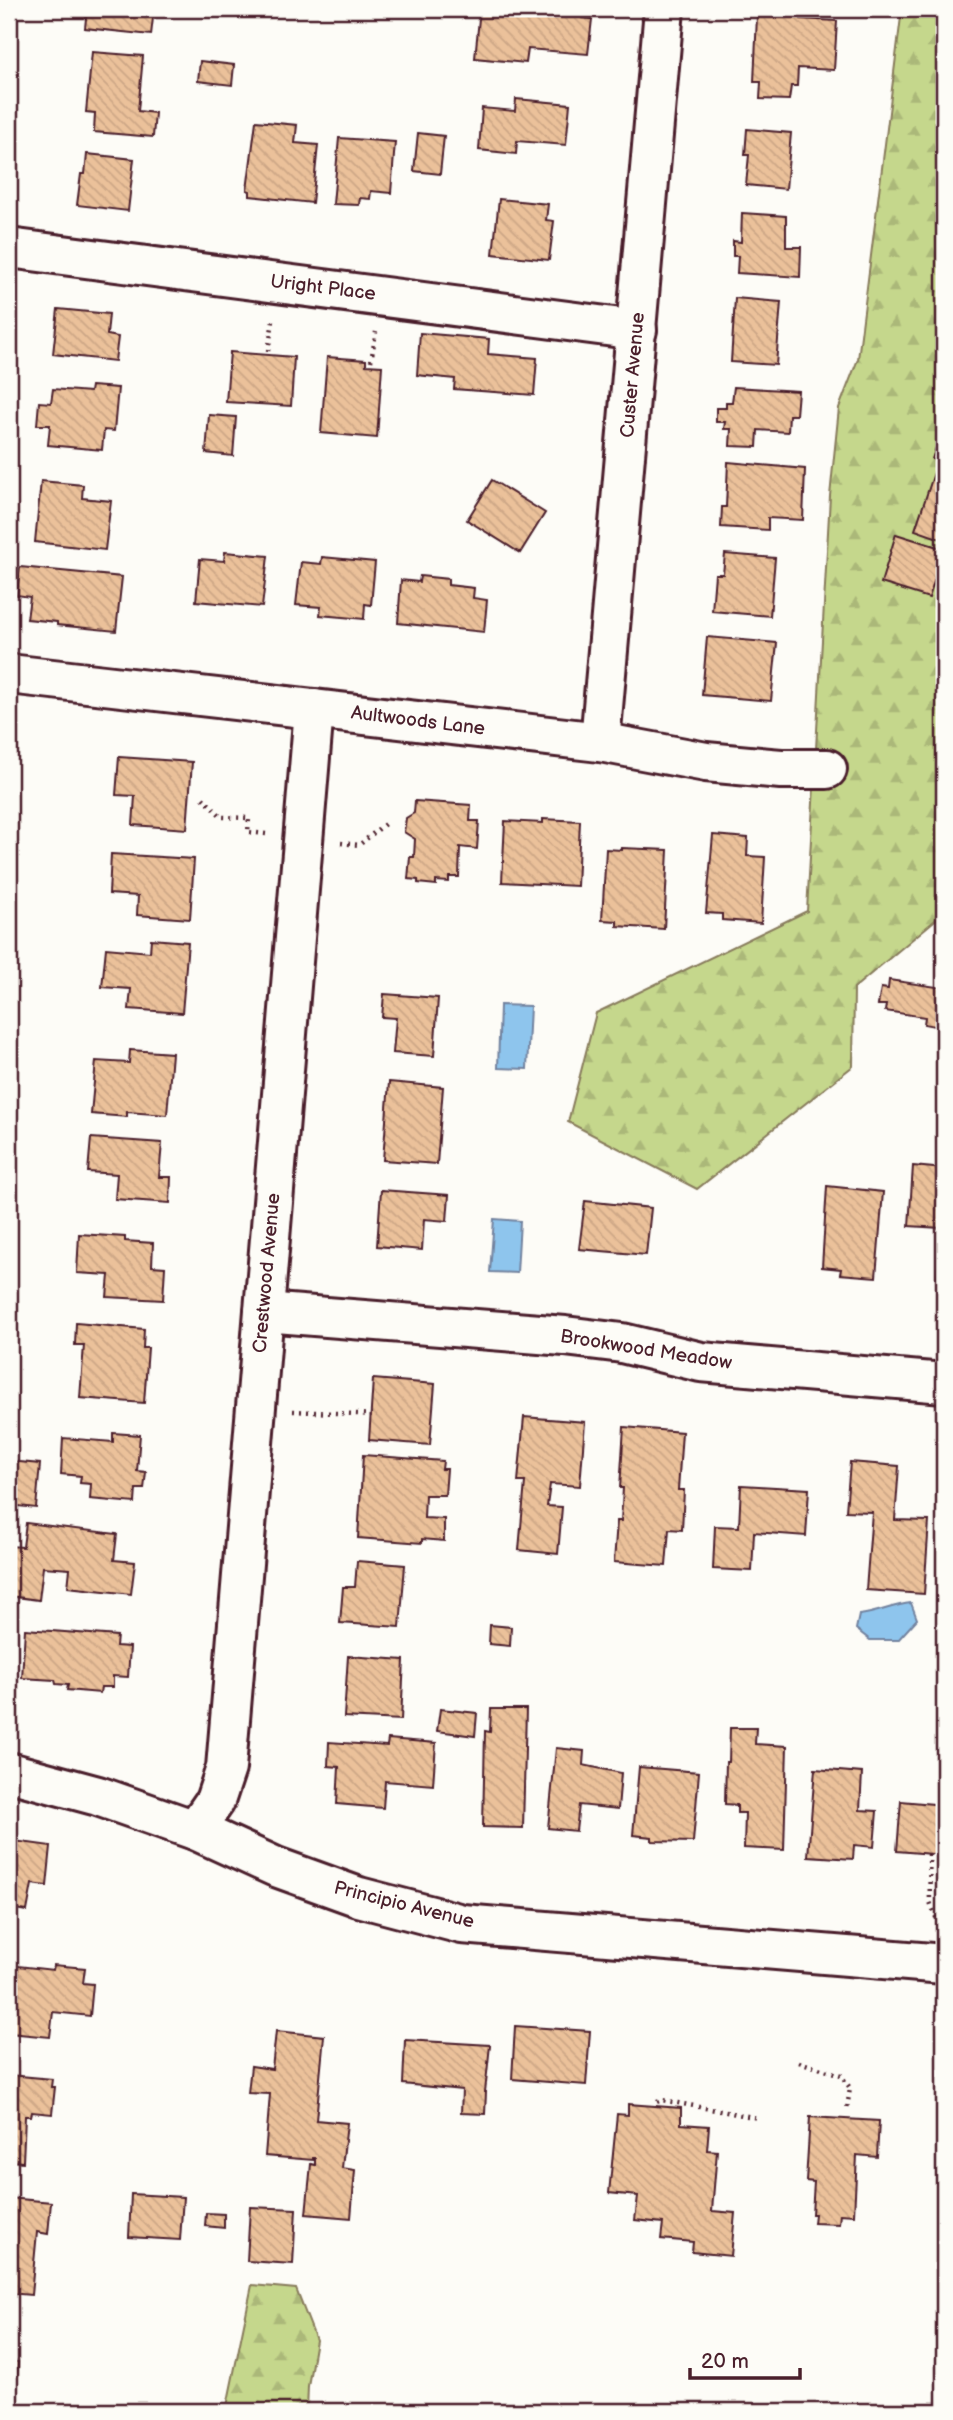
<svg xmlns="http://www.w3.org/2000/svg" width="953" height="2420" font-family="'Balsamiq Sans',sans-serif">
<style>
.forest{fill:url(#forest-firs);stroke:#887b5c;stroke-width:2}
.water{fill:#8ec5ed;stroke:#73839f;stroke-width:2}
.building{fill:url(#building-back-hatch);stroke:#4a1f2b;stroke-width:2}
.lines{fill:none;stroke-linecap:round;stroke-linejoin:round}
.minor-casing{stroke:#4a1f2b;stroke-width:44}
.path{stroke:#4a1f2b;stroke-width:4.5;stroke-dasharray:2 5;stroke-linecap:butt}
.minor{stroke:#fdfcf7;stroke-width:38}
.labels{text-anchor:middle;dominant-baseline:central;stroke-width:6;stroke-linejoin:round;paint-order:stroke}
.street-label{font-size:19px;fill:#4a1f2b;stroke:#fdfcf7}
</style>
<defs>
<pattern id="forest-firs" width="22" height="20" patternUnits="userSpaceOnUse" patternTransform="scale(1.75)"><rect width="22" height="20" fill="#c5d78c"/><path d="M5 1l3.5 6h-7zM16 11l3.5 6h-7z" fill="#abb879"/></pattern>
<pattern id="building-back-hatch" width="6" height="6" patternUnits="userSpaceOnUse" patternTransform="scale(1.75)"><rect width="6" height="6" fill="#ebc19a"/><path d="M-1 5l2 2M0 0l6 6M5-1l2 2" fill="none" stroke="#cba585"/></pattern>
</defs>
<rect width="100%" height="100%" fill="#fdfcf7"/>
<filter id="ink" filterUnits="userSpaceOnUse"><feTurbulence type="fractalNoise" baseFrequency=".0143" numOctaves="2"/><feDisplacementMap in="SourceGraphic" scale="14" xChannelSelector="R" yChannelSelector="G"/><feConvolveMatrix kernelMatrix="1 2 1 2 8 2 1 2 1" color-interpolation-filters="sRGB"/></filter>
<g filter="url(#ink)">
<g class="forest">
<path d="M 902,9 L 944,9 L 944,917 L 940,916 L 854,988 L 853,1066 L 697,1189 L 568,1122 L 596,1013 L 807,911 L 830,496 L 839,408 L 858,359 Z"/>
<path d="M 252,2285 L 296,2289 L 316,2340 L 308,2386 L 307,2411 L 226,2411 Z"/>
</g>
<g class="water">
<path d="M 500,1005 L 530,1006 L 527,1069 L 498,1068 Z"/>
<path d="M 494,1219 L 520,1221 L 517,1273 L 490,1272 Z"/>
<path d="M 911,1603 L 917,1619 L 898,1640 L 870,1640 L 856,1629 L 859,1615 C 878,1613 892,1605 911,1603 Z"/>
</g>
<g class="building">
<path d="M 87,9 L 154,9 L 151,35 L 85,28 Z"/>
<path d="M 480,9 L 582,11 L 582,18 L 592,19 L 588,54 L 528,49 L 526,63 L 475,58 Z"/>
<path d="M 766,9 L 801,9 L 801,19 L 837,21 L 834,70 L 798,68 L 797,86 L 791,86 L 789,100 L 760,99 L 761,82 L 754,82 L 757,16 L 766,16 Z"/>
<path d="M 92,52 L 143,56 L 138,111 L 155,113 L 153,137 L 94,132 L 95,113 L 86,112 Z"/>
<path d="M 200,61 L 234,65 L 232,85 L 198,81 Z"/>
<path d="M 516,99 L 570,104 L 566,145 L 517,141 L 516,154 L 479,150 L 482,108 L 515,111 Z"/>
<path d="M 256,121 L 297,125 L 295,143 L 318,145 L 312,203 L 250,196 L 250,191 L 247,190 Z"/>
<path d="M 747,129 L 791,133 L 786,189 L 746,185 L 749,155 L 745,155 Z"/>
<path d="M 418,133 L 444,136 L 440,174 L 414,171 Z"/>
<path d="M 339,138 L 395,142 L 391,193 L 371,191 L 370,199 L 360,198 L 359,205 L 333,204 Z"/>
<path d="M 87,154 L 134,159 L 128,211 L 77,205 L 81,174 L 85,174 Z"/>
<path d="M 499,199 L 548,204 L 546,220 L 554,221 L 549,260 L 493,254 Z"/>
<path d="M 742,213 L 786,216 L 786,247 L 801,247 L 800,277 L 737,273 L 738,256 L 733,256 L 733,241 L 741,242 Z"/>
<path d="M 735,298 L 781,302 L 776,365 L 731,362 Z"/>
<path d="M 58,309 L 109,314 L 107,335 L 118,337 L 115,361 L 53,354 Z"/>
<path d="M 420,333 L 489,339 L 488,354 L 537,358 L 534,395 L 454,389 L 455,379 L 417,375 Z"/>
<path d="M 230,352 L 294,357 L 291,406 L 226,402 Z"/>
<path d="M 327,357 L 366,360 L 366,365 L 382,366 L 377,438 L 321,433 Z"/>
<path d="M 91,386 L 118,388 L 114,431 L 104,430 L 102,450 L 48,445 L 50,425 L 37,425 L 39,402 L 51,403 L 53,389 L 90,392 Z"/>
<path d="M 734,387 L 798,391 L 796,415 L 789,415 L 788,432 L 758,430 L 757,447 L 730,446 L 731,429 L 724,429 L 725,422 L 716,422 L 716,408 L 726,408 L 726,402 L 732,402 Z"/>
<path d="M 209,415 L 236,417 L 233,456 L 206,453 Z"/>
<path d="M 944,424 L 944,540 L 915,530 L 938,461 L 932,459 Z"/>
<path d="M 728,462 L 805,469 L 803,520 L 768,518 L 768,530 L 721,527 L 722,507 L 726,507 Z"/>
<path d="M 492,480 L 545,513 L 520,553 L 467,520 Z"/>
<path d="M 41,481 L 83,485 L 82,498 L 111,501 L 105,550 L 35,542 Z"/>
<path d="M 896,534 L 944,549 L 929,598 L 881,583 Z"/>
<path d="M 225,552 L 268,556 L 262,607 L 196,601 L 200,559 L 224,561 Z"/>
<path d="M 725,554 L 775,558 L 770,616 L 712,611 L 715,574 L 723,574 Z"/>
<path d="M 322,557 L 375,562 L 371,605 L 365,604 L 364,619 L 320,615 L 321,607 L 296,605 L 301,562 L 321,564 Z"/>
<path d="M 20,567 L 122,577 L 116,631 L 57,625 L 57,622 L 27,619 L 30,597 L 17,595 Z"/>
<path d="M 420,576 L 448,579 L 448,585 L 474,588 L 473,598 L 487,600 L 484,632 L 398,623 L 401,580 L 419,582 Z"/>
<path d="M 707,637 L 777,643 L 771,701 L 702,695 Z"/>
<path d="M 119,757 L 192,762 L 187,829 L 133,825 L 135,796 L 116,795 Z"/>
<path d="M 415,801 L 471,805 L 470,821 L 479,821 L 477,849 L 460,847 L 459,877 L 449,877 L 449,882 L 436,881 L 436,885 L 418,883 L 418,880 L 408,879 L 410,857 L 414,857 L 415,839 L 404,832 L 406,818 L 414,813 Z"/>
<path d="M 543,819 L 580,821 L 577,886 L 502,882 L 505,821 L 543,823 Z"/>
<path d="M 713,835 L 748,838 L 747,856 L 765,857 L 761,923 L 722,920 L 722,914 L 706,913 Z"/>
<path d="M 622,848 L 668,850 L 664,929 L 617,926 L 617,921 L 602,920 L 606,849 L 622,850 Z"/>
<path d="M 111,854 L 194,859 L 190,919 L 137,915 L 138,896 L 109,894 Z"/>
<path d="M 151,939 L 188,942 L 182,1013 L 129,1009 L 131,989 L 102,987 L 106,948 L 150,952 Z"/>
<path d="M 889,980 L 944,988 L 944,1040 L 938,1039 L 940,1027 L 924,1024 L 925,1017 L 885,1011 L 886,1005 L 878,1005 L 881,988 L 888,989 Z"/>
<path d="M 384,994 L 438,998 L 434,1056 L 393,1053 L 396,1018 L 382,1017 Z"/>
<path d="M 130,1050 L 172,1053 L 167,1115 L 127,1112 L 127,1117 L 91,1114 L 96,1061 L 129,1063 Z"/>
<path d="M 389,1082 L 443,1087 L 437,1164 L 383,1160 Z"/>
<path d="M 91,1138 L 162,1143 L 159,1177 L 171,1177 L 170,1203 L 115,1199 L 117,1174 L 88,1172 Z"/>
<path d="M 913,1166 L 944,1169 L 944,1279 L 937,1278 L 941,1228 L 909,1226 Z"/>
<path d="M 827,1186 L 883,1192 L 876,1277 L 840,1274 L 841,1269 L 822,1267 Z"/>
<path d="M 381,1190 L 449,1195 L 447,1221 L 424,1219 L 422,1250 L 377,1246 Z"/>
<path d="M 585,1201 L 651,1208 L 646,1255 L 579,1249 Z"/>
<path d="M 79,1234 L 125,1237 L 125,1241 L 153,1243 L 152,1266 L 165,1267 L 163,1300 L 107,1297 L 109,1275 L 77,1273 Z"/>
<path d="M 76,1323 L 144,1329 L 143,1348 L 148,1348 L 144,1403 L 80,1398 L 84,1345 L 75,1345 Z"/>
<path d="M 373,1379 L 435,1384 L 430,1445 L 369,1440 Z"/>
<path d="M 524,1417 L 585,1422 L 580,1486 L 550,1484 L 547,1506 L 562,1507 L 558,1554 L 519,1550 L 525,1482 L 518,1482 Z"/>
<path d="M 624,1427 L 682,1432 L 678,1490 L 684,1490 L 682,1530 L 669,1529 L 666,1566 L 614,1562 L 617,1521 L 621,1521 L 623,1488 L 620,1488 Z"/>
<path d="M 113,1433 L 140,1435 L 137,1471 L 146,1472 L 144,1489 L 136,1489 L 135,1503 L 90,1499 L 91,1484 L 80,1483 L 81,1476 L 61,1474 L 63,1438 L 113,1442 Z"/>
<path d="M 363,1455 L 443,1461 L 442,1469 L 447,1469 L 445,1495 L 425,1495 L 424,1518 L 444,1519 L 444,1541 L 422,1539 L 422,1543 L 358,1538 Z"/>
<path d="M 9,1461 L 40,1464 L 36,1508 L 9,1505 Z"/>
<path d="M 850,1462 L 899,1466 L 895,1520 L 929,1521 L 924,1594 L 866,1590 L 872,1512 L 846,1511 Z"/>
<path d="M 741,1485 L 809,1489 L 806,1536 L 754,1532 L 752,1571 L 713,1569 L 715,1526 L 739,1527 Z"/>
<path d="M 26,1523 L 117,1534 L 114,1560 L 135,1562 L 131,1594 L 68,1587 L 70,1569 L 43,1567 L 39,1600 L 9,1596 L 9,1546 L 23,1547 Z"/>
<path d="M 357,1561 L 405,1565 L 400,1627 L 340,1623 L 343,1587 L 355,1587 Z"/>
<path d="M 490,1625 L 511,1627 L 510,1646 L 489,1644 Z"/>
<path d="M 25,1629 L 117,1636 L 116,1646 L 130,1647 L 128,1677 L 113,1676 L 113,1687 L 101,1687 L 100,1693 L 67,1690 L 68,1685 L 56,1684 L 55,1680 L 22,1678 Z"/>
<path d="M 348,1656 L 404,1660 L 401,1720 L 344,1717 Z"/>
<path d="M 440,1709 L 477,1713 L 475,1736 L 437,1731 Z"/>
<path d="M 491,1709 L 526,1709 L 523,1828 L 483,1827 L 485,1731 L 490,1732 Z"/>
<path d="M 730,1728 L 756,1728 L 755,1744 L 787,1746 L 784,1850 L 744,1848 L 745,1813 L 737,1813 L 737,1805 L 725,1804 L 726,1762 L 729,1762 Z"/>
<path d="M 388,1739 L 436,1743 L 433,1785 L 385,1781 L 383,1808 L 337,1804 L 339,1767 L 328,1766 L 329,1742 L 387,1746 Z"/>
<path d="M 556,1748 L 584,1751 L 583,1765 L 621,1773 L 618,1809 L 579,1805 L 576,1831 L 548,1828 Z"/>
<path d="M 639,1767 L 699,1772 L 693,1842 L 652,1841 L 652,1837 L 633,1835 Z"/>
<path d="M 815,1769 L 862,1773 L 860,1810 L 877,1811 L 874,1847 L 854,1845 L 853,1859 L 808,1856 Z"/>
<path d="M 901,1801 L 944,1805 L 944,1855 L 897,1851 Z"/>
<path d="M 14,1841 L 51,1846 L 47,1886 L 32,1884 L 27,1911 L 9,1908 L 9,1848 L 13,1849 Z"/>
<path d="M 9,1965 L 53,1970 L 54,1965 L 85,1968 L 83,1983 L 93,1984 L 90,2016 L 53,2012 L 50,2037 L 9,2033 Z"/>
<path d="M 515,2026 L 590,2031 L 586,2085 L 512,2079 Z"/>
<path d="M 276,2031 L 324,2036 L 316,2120 L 347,2123 L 342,2168 L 355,2170 L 351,2218 L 306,2214 L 311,2164 L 315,2165 L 315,2158 L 313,2158 L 313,2160 L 265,2156 L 270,2094 L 248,2093 L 251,2066 L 272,2069 Z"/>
<path d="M 405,2040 L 490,2045 L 485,2092 L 486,2092 L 485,2114 L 461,2113 L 462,2090 L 403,2084 Z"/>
<path d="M 9,2075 L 52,2079 L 51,2087 L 55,2087 L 52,2114 L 32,2112 L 31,2116 L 25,2116 L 23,2162 L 9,2161 Z"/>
<path d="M 628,2104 L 681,2108 L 681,2124 L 709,2126 L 707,2150 L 717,2151 L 712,2211 L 735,2213 L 731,2256 L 692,2252 L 693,2242 L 661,2239 L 663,2223 L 635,2220 L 638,2196 L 609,2193 L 617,2114 L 628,2115 Z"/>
<path d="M 810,2117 L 879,2121 L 877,2157 L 857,2155 L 854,2215 L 840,2214 L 839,2224 L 814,2223 L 815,2214 L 812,2214 L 814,2182 L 806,2181 Z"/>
<path d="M 131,2194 L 183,2197 L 180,2240 L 129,2237 Z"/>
<path d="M 9,2198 L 51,2202 L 48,2234 L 37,2232 L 31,2295 L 9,2293 Z"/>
<path d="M 250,2207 L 296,2209 L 293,2264 L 247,2261 Z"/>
<path d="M 206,2213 L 224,2214 L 224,2228 L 205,2226 Z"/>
<path d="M 9,2361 L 18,2362 L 14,2411 L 9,2411 Z"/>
</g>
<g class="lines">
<defs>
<g id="minor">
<path d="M 9,248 L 637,330"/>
<path d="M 9,674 L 600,742 L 706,762 L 781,769 L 827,769"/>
<path d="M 600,742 L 664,9"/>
<path d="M 264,1312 L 565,1336 L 622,1343 L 701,1362 L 944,1383"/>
<path d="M 9,1772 L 98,1796 L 195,1830 L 276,1867 L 359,1897 L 462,1924 L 944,1964"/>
<path d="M 195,1830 L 215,1801 L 226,1768 L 314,709"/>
</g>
</defs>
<use href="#minor" class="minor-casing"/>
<g class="path">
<path d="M 268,351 L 273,321"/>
<path d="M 371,361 L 376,332"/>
<path d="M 203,798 L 222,817 L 249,818 L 248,832 L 266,834"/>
<path d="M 341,843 L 359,845 L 386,823"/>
<path d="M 293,1411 L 377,1415"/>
<path d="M 929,1854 L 930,1902 L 939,1925"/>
<path d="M 799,2062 L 841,2075 L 850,2088 L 847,2109"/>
<path d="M 657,2102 L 662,2100 L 758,2118"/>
</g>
<use href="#minor" class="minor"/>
</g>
</g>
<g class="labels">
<g class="street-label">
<text transform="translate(323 288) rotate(7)">Uright Place</text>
<text transform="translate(633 375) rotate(-85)">Custer Avenue</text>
<text transform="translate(418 721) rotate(7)">Aultwoods Lane</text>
<text transform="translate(267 1273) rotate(-85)">Crestwood Avenue</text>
<text transform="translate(646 1350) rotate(9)">Brookwood Meadow</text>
<text transform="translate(404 1905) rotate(14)">Principio Avenue</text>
</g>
</g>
<rect width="953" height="2420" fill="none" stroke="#fdfcf7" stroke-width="35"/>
<rect x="18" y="18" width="918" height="2385" fill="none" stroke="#4a1f2b" stroke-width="2.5" filter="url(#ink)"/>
<path d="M690 2368v10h110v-10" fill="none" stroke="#4a1f2b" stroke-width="3.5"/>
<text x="701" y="2368" font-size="21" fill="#4a1f2b" stroke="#fdfcf7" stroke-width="5" paint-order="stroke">20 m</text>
</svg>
